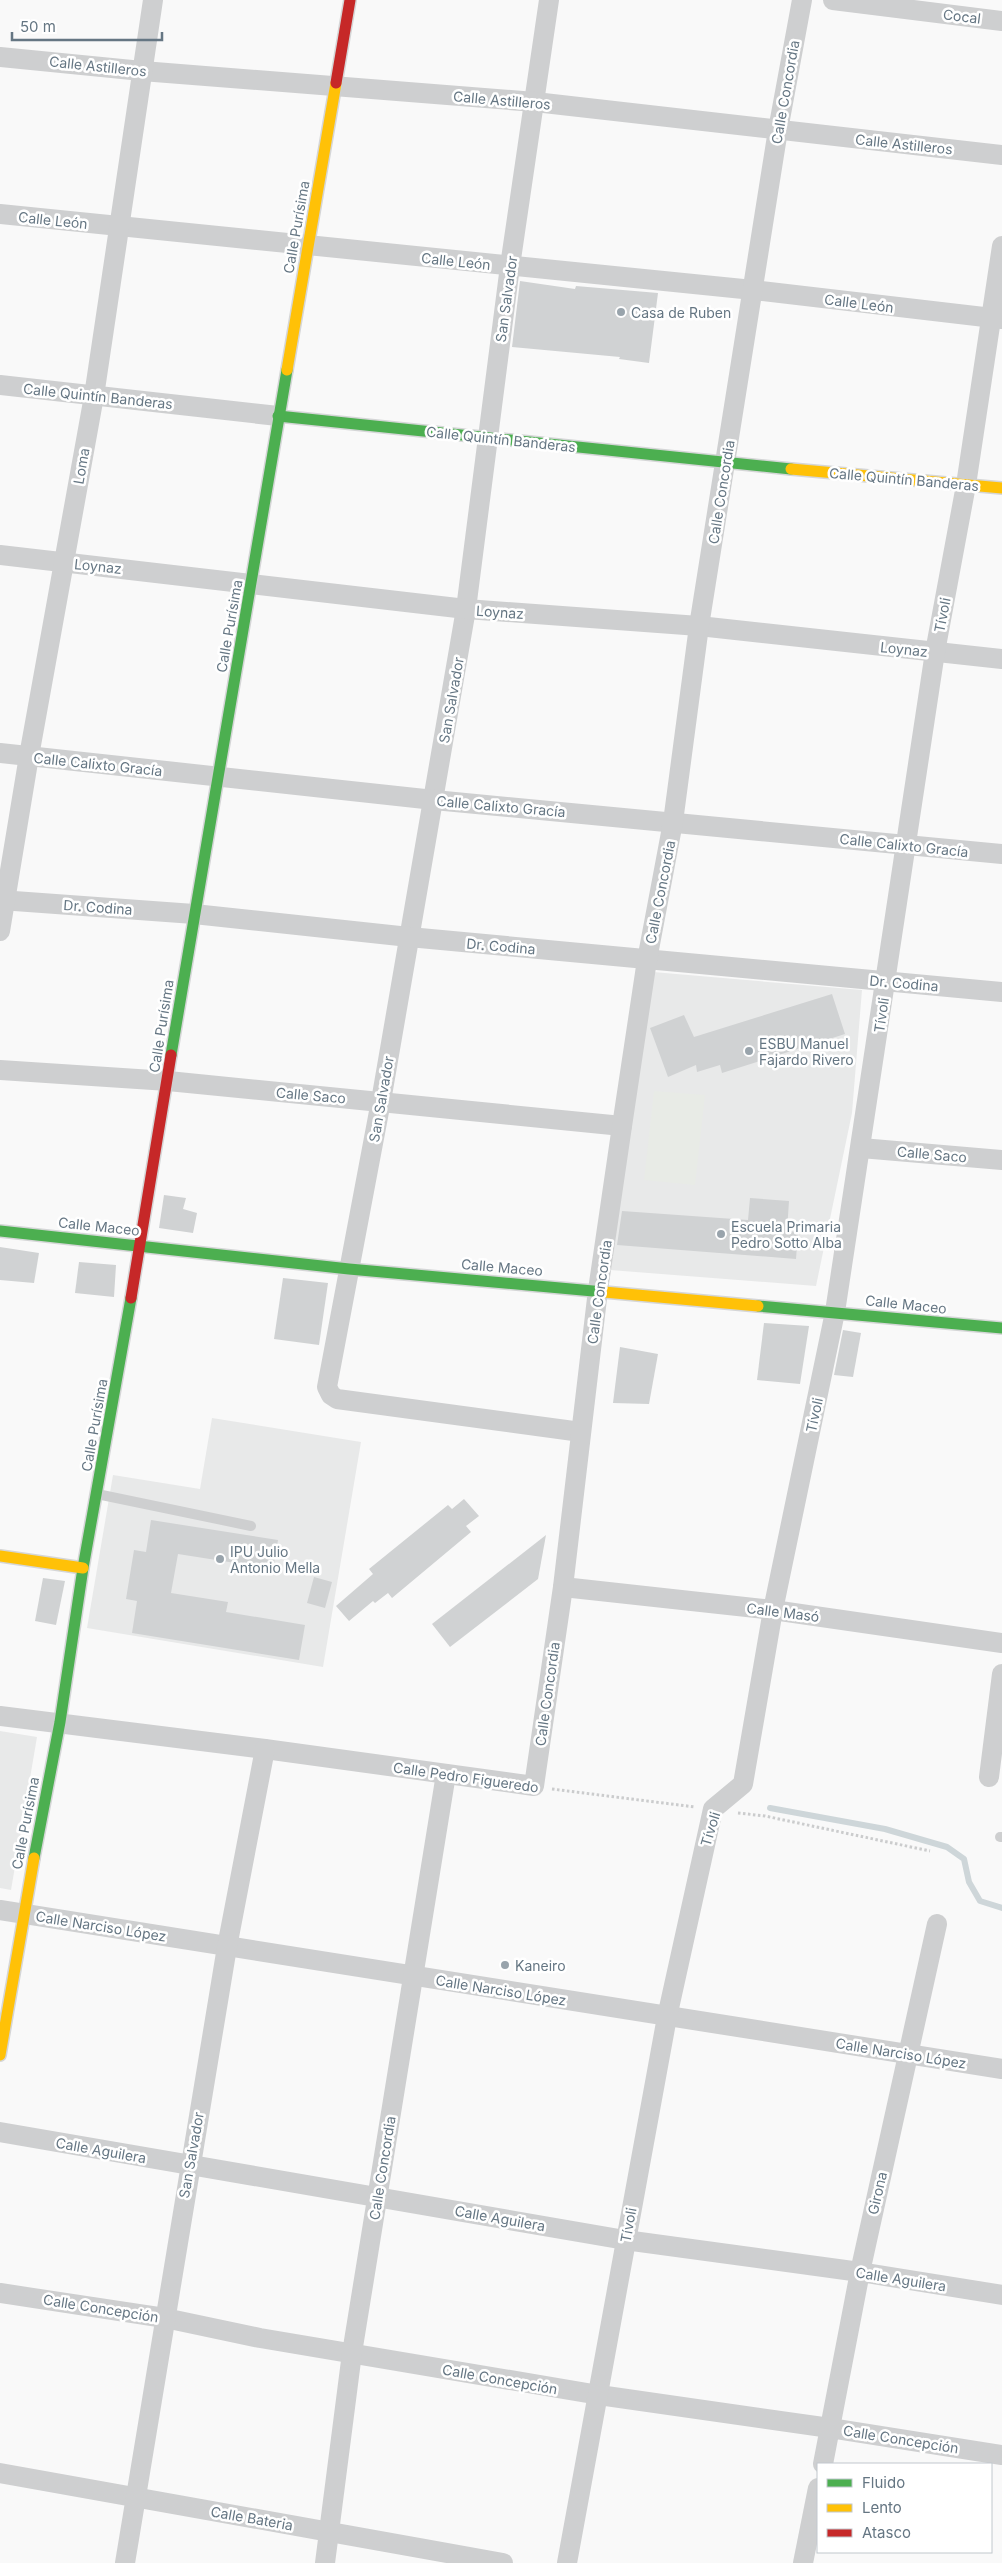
<svg xmlns="http://www.w3.org/2000/svg" width="1002" height="2563" font-family="Inter,sans-serif">
<style>
.built{fill:#e8e9e9}
.green{fill:#e8ebe6}
.lines{fill:none;stroke-linecap:round;stroke-linejoin:round}
.stream{stroke:#ced6d9;stroke-width:6}
.building{fill:#d0d2d3}
.fast-casing{stroke:#d5d6d7;stroke-width:14}
.slow-casing{stroke:#d5d6d7;stroke-width:14}
.jam-casing{stroke:#d5d6d7;stroke-width:14}
.path{stroke:#cbcccd;stroke-width:3;stroke-dasharray:2.5 2.5;stroke-linecap:butt}
.lane{stroke:#cecfd0;stroke-width:10}
.street{stroke:#cecfd0;stroke-width:20}
.fast{stroke:#4caf50;stroke-width:11}
.slow{stroke:#ffc107;stroke-width:11}
.jam{stroke:#c62828;stroke-width:11}
.poi-dot{fill:#99a4ac;stroke:#fff;stroke-width:2}
.labels{text-anchor:middle;dominant-baseline:central;stroke-width:5;stroke-linejoin:round;paint-order:stroke}
.street-label{font-size:14px;fill:#657683;stroke:#fff}
.poi-label{font-size:14px;fill:#657683;stroke:#fff;text-anchor:start}
</style>
<rect width="100%" height="100%" fill="#f9f9f9"/>
<g class="built">
<path d="M 653,972 L 862,990 L 852,1113 L 816,1286 L 610,1270 Z"/>
<path d="M 212,1418 L 361,1442 L 323,1667 L 87,1628 L 113,1475 L 200,1489 Z"/>
<path d="M 0,1731 L 37,1737 L 11,1890 L 0,1888 Z"/>
</g>
<path class="green" d="M 654,1091 L 705,1095 L 695,1185 L 644,1180 Z"/>
<g class="lines">
<path class="stream" d="M 770,1808 L 885,1829 L 947,1847 L 964,1859 L 969,1882 L 980,1901 L 1002,1908"/>
</g>
<g class="building">
<path d="M 520,281 L 575,289 L 576,286 L 658,293 L 649,363 L 619,359 L 620,357 L 512,347 Z"/>
<path d="M 832,994 L 845,1034 L 722,1073 L 720,1065 L 697,1072 L 696,1065 L 668,1077 L 650,1028 L 684,1015 L 694,1037 Z"/>
<path d="M 164,1195 L 186,1198 L 183,1209 L 197,1213 L 193,1233 L 159,1228 Z"/>
<path d="M 750,1198 L 789,1201 L 787,1231 L 798,1232 L 796,1259 L 617,1245 L 622,1211 L 748,1220 Z"/>
<path d="M 0,1247 L 39,1253 L 34,1283 L 0,1280 Z"/>
<path d="M 79,1262 L 116,1265 L 114,1297 L 75,1293 Z"/>
<path d="M 283,1278 L 328,1283 L 319,1345 L 274,1339 Z"/>
<path d="M 764,1323 L 809,1326 L 800,1384 L 757,1380 Z"/>
<path d="M 843,1330 L 861,1333 L 853,1377 L 834,1375 Z"/>
<path d="M 620,1347 L 658,1354 L 649,1404 L 613,1403 Z"/>
<path d="M 464,1499 L 479,1516 L 466,1526 L 471,1532 L 392,1598 L 388,1593 L 375,1603 L 373,1601 L 349,1621 L 336,1606 L 373,1574 L 369,1569 L 448,1505 L 452,1509 Z"/>
<path d="M 151,1520 L 278,1540 L 273,1569 L 178,1554 L 171,1593 L 228,1602 L 226,1612 L 305,1625 L 299,1660 L 132,1633 L 137,1601 L 126,1599 L 134,1550 L 146,1552 Z"/>
<path d="M 546,1535 L 538,1579 L 450,1647 L 432,1624 Z"/>
<path d="M 314,1577 L 332,1582 L 325,1608 L 307,1603 Z"/>
<path d="M 43,1578 L 65,1581 L 56,1625 L 35,1621 Z"/>
</g>
<g class="lines">
<defs>
<g id="fast">
<path d="M 278,416 L 791,469"/>
<path d="M 171,1055 L 287,370"/>
<path d="M 0,1231 L 349,1269 L 604,1292"/>
<path d="M 758,1306 L 1002,1328"/>
<path d="M 34,1858 L 60,1722 L 83,1568 L 131,1298"/>
</g>
<g id="slow">
<path d="M 287,370 L 336,83"/>
<path d="M 791,469 L 1002,488"/>
<path d="M 604,1292 L 758,1306"/>
<path d="M 0,1556 L 83,1568"/>
<path d="M 0,2055 L 34,1858"/>
</g>
<g id="jam">
<path d="M 336,83 L 350,0"/>
<path d="M 131,1298 L 171,1055"/>
</g>
</defs>
<use href="#fast" class="fast-casing"/>
<use href="#slow" class="slow-casing"/>
<use href="#jam" class="jam-casing"/>
<g class="path">
<path d="M 552,1789 L 695,1807"/>
<path d="M 738,1813 L 765,1816 L 930,1851"/>
</g>
<g class="lane">
<path d="M 97,1494 L 251,1526"/>
<path d="M 1000,1837 L 1002,1837"/>
</g>
<g class="street">
<path d="M 549,0 L 510,266 L 466,609 L 381,1101 L 327,1387 L 331,1395 L 337,1399 L 581,1432"/>
<path d="M 833,0 L 1002,21"/>
<path d="M 0,57 L 142,71 L 535,102 L 1002,155"/>
<path d="M 0,214 L 753,290 L 1002,319"/>
<path d="M 0,385 L 278,416"/>
<path d="M 0,555 L 466,609 L 699,626 L 1002,659"/>
<path d="M 0,753 L 434,800 L 1002,854"/>
<path d="M 0,900 L 194,914 L 409,937 L 1002,992"/>
<path d="M 0,931 L 29,756 L 94,396 L 153,0"/>
<path d="M 0,1070 L 168,1081 L 622,1126"/>
<path d="M 861,1148 L 1002,1160"/>
<path d="M 563,1587 L 773,1610 L 1002,1643"/>
<path d="M 0,1716 L 265,1749 L 534,1786 L 563,1587 L 598,1290 L 622,1126 L 647,960 L 673,822 L 699,626 L 778,130 L 802,0"/>
<path d="M 989,1777 L 1002,1674"/>
<path d="M 0,1910 L 1002,2069"/>
<path d="M 0,2132 L 625,2240 L 860,2272 L 1002,2295"/>
<path d="M 0,2293 L 165,2318 L 260,2338 L 599,2395 L 830,2428 L 1002,2455"/>
<path d="M 823,2464 L 860,2272 L 937,1924"/>
<path d="M 0,2473 L 503,2563"/>
<path d="M 125,2563 L 227,1947 L 265,1749"/>
<path d="M 325,2563 L 352,2353 L 446,1774"/>
<path d="M 567,2563 L 667,2017 L 713,1809 L 743,1784 L 773,1610 L 835,1312 L 935,652 L 966,485 L 1002,246"/>
<path d="M 803,2563 L 818,2488"/>
</g>
<use href="#fast" class="fast"/>
<use href="#slow" class="slow"/>
<use href="#jam" class="jam"/>
</g>
<g class="poi-dot">
<circle cx="621" cy="312" r="5"/>
<circle cx="749" cy="1051" r="5"/>
<circle cx="721" cy="1234" r="5"/>
<circle cx="220" cy="1559" r="5"/>
<circle cx="505" cy="1965" r="5"/>
</g>
<g class="labels">
<g class="street-label">
<text transform="translate(962 16) rotate(7)">Cocal</text>
<text transform="translate(98 66) rotate(6)">Calle Astilleros</text>
<text transform="translate(785 92) rotate(-80)">Calle Concordia</text>
<text transform="translate(502 100) rotate(5)">Calle Astilleros</text>
<text transform="translate(904 144) rotate(6)">Calle Astilleros</text>
<text transform="translate(53 220) rotate(6)">Calle León</text>
<text transform="translate(296 227) rotate(-80)">Calle Purísima</text>
<text transform="translate(456 261) rotate(6)">Calle León</text>
<text transform="translate(506 299) rotate(-82)">San Salvador</text>
<text transform="translate(859 303) rotate(7)">Calle León</text>
<text transform="translate(98 396) rotate(6)">Calle Quintín Banderas</text>
<text transform="translate(501 439) rotate(6)">Calle Quintín Banderas</text>
<text transform="translate(81 466) rotate(-80)">Loma</text>
<text transform="translate(904 479) rotate(5)">Calle Quintín Banderas</text>
<text transform="translate(721 492) rotate(-81)">Calle Concordia</text>
<text transform="translate(98 566) rotate(6)">Loynaz</text>
<text transform="translate(500 612) rotate(4)">Loynaz</text>
<text transform="translate(942 615) rotate(-79)">Tívoli</text>
<text transform="translate(229 626) rotate(-80)">Calle Purísima</text>
<text transform="translate(904 649) rotate(6)">Loynaz</text>
<text transform="translate(451 700) rotate(-80)">San Salvador</text>
<text transform="translate(98 764) rotate(6)">Calle Calixto Gracía</text>
<text transform="translate(501 806) rotate(5)">Calle Calixto Gracía</text>
<text transform="translate(904 845) rotate(6)">Calle Calixto Gracía</text>
<text transform="translate(660 892) rotate(-79)">Calle Concordia</text>
<text transform="translate(98 907) rotate(4)">Dr. Codina</text>
<text transform="translate(501 946) rotate(5)">Dr. Codina</text>
<text transform="translate(904 983) rotate(5)">Dr. Codina</text>
<text transform="translate(881 1015) rotate(-82)">Tívoli</text>
<text transform="translate(161 1026) rotate(-81)">Calle Purísima</text>
<text transform="translate(311 1095) rotate(5)">Calle Saco</text>
<text transform="translate(381 1099) rotate(-80)">San Salvador</text>
<text transform="translate(932 1154) rotate(5)">Calle Saco</text>
<text transform="translate(99 1226) rotate(6)">Calle Maceo</text>
<text transform="translate(502 1267) rotate(5)">Calle Maceo</text>
<text transform="translate(599 1292) rotate(-82)">Calle Concordia</text>
<text transform="translate(906 1304) rotate(6)">Calle Maceo</text>
<text transform="translate(814 1415) rotate(-78)">Tívoli</text>
<text transform="translate(94 1425) rotate(-80)">Calle Purísima</text>
<text transform="translate(783 1612) rotate(7)">Calle Masó</text>
<text transform="translate(547 1694) rotate(-82)">Calle Concordia</text>
<text transform="translate(466 1777) rotate(8)">Calle Pedro Figueredo</text>
<text transform="translate(25 1823) rotate(-79)">Calle Purísima</text>
<text transform="translate(710 1829) rotate(-73)">Tívoli</text>
<text transform="translate(101 1926) rotate(9)">Calle Narciso López</text>
<text transform="translate(501 1990) rotate(9)">Calle Narciso López</text>
<text transform="translate(901 2053) rotate(9)">Calle Narciso López</text>
<text transform="translate(101 2150) rotate(10)">Calle Aguilera</text>
<text transform="translate(191 2155) rotate(-80)">San Salvador</text>
<text transform="translate(382 2168) rotate(-81)">Calle Concordia</text>
<text transform="translate(877 2193) rotate(-77)">Girona</text>
<text transform="translate(500 2218) rotate(10)">Calle Aguilera</text>
<text transform="translate(628 2225) rotate(-80)">Tívoli</text>
<text transform="translate(901 2279) rotate(9)">Calle Aguilera</text>
<text transform="translate(101 2308) rotate(9)">Calle Concepción</text>
<text transform="translate(500 2379) rotate(10)">Calle Concepción</text>
<text transform="translate(901 2439) rotate(9)">Calle Concepción</text>
<text transform="translate(252 2518) rotate(10)">Calle Bateria</text>
</g>
<g class="poi-label">
<text x="631" y="312">Casa de Ruben</text>
<text x="759" y="1043">ESBU Manuel<tspan x="759" dy="16">Fajardo Rivero</tspan></text>
<text x="731" y="1226">Escuela Primaria<tspan x="731" dy="16">Pedro Sotto Alba</tspan></text>
<text x="230" y="1551">IPU Julio<tspan x="230" dy="16">Antonio Mella</tspan></text>
<text x="515" y="1965">Kaneiro</text>
</g>
</g>
<rect x="817" y="2463" width="175" height="90" fill="#ffffff" stroke="#c1c8cd"/>
<rect x="827" y="2479" width="25" height="8" fill="#4caf50" stroke="#c1c8cd"/>
<text x="862" y="2488" font-size="15" fill="#657683">Fluido</text>
<rect x="827" y="2504" width="25" height="8" fill="#ffc107" stroke="#c1c8cd"/>
<text x="862" y="2513" font-size="15" fill="#657683">Lento</text>
<rect x="827" y="2529" width="25" height="8" fill="#c62828" stroke="#c1c8cd"/>
<text x="862" y="2538" font-size="15" fill="#657683">Atasco</text>
<path d="M12 32v8h150v-8" fill="none" stroke="#657683" stroke-width="2.5"/>
<text x="20" y="32" font-size="15" fill="#657683" stroke="#ffffff" stroke-width="4" paint-order="stroke">50 m</text>
</svg>
